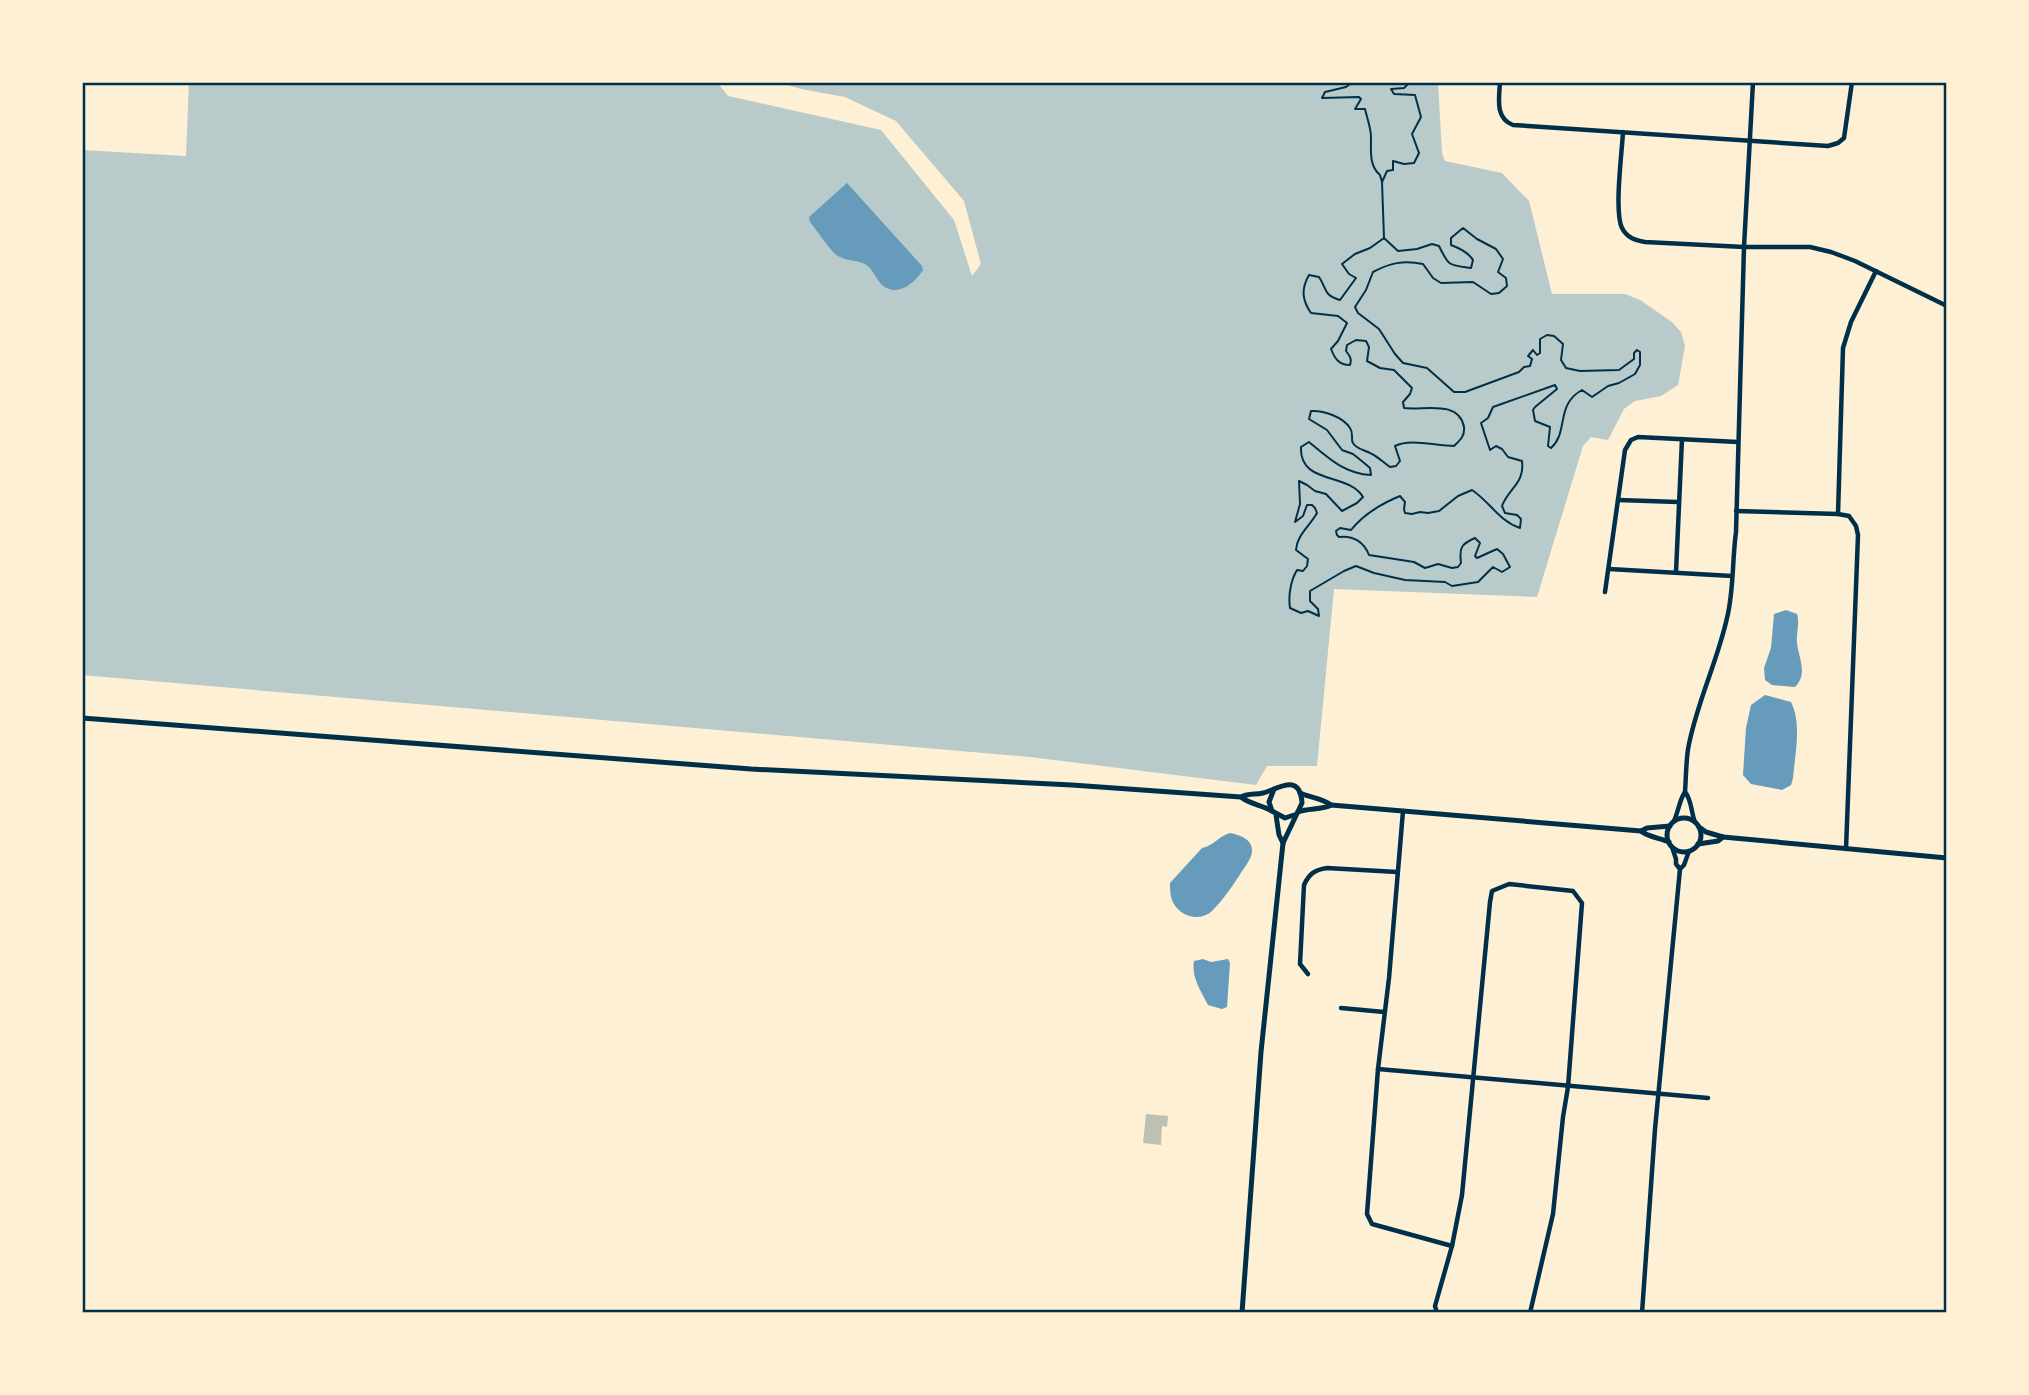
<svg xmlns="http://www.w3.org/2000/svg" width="2029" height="1395" font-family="'Libre Baskerville',serif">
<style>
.green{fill:#b9caca}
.water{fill:#669bbc}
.building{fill:#bec0b2}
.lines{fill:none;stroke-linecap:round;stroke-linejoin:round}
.path{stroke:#003049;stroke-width:2}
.minor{stroke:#003049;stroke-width:4.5}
.tertiary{stroke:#003049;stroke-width:5}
.neatline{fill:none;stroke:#003049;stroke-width:2.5}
</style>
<rect width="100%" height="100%" fill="#fdf0d5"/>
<path class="green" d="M 189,82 L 717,82 L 728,96 L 881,130 L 954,220 L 972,276 L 981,264 L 964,201 L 896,121 L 845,97 L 801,89 L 778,82 L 1438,82 L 1442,153 L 1445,161 L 1502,173 L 1529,201 L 1552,294 L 1625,294 L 1640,300 L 1672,322 L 1681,332 L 1685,346 L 1678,385 L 1661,396 L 1635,401 L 1624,409 L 1608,440 L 1591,437 L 1583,446 L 1537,597 L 1334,589 L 1317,766 L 1267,766 L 1256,785 L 1030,757 L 82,675 L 82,150 L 186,156 Z"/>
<g class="water">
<path d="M 847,183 L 922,266 L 923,270 C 915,283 897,298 882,285 C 876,279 873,269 865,264 C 857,260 846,261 838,256 C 831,252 816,229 810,222 L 809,217 Z"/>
<path d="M 1786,610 L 1797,614 C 1800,624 1796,633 1797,643 C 1799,659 1808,674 1795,687 L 1772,685 L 1765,680 L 1764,668 L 1771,648 L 1774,614 Z"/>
<path d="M 1765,695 L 1791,702 C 1802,724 1795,754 1793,778 L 1791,785 L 1782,790 L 1751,784 L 1743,775 L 1746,728 L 1751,705 Z"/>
<path d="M 1230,833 C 1240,835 1253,839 1252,852 C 1251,860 1243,869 1239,876 C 1231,888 1222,901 1212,911 C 1199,923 1178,916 1172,900 C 1170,895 1170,888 1170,883 L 1202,848 C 1213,846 1219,836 1230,833 Z"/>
<path d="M 1203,959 L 1211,962 L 1228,959 L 1230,963 L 1227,1007 L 1222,1009 L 1208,1005 C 1201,991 1191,977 1194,961 Z"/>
</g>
<path class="building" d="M 1146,1114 L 1168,1116 L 1167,1127 L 1162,1126 L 1161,1145 L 1143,1143 Z"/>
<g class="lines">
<g class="path">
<path d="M 1353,82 L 1346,87 L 1325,92 L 1322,98 L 1359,97 L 1361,99 L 1355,109 L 1365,109 C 1367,118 1371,128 1371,137 C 1371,151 1369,166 1380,175 L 1382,182 L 1387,171 L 1393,170 L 1393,161 L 1404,164 L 1414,163 L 1419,153 L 1412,134 L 1421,117 L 1415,95 L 1394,94 L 1391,89 L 1404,88 L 1410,82"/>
<path d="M 1382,182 L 1384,238 L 1398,251 L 1417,249 L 1432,244 L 1439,246 C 1449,267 1449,265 1471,268 L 1473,260 C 1468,252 1459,248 1451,245 L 1451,238 L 1463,228 L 1477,239 L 1496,249 L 1503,259 L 1498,272 L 1506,278 L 1507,286 L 1499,293 L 1491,294 L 1473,282 L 1441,283 L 1433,278 L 1423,264 C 1403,260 1390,263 1373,272 L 1366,290 L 1355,307 L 1358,313 L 1379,329 L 1395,354 L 1403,363 L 1427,368 L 1454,392 L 1465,392 L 1519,372 L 1524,367 L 1530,366 L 1532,359 L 1528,356 L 1533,350 L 1537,355 L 1540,353 L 1540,339 L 1547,335 L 1554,336 L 1563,344 L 1561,360 L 1566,368 L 1580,371 L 1619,370 L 1634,359 L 1634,353 L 1637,350 L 1640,352 L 1640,365 L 1635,374 L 1619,383 L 1608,386 L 1592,397 L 1582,390 C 1555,405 1569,432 1551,448 L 1548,446 L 1550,427 L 1535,421 L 1533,410 L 1535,407 L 1557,389 L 1555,385 L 1493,407 L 1488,418 L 1481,423 L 1490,450 L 1496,446 L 1502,449 L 1508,457 L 1522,461 C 1525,483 1509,488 1502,506 L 1505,513 L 1517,515 L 1521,519 L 1520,528 C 1499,521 1490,502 1472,490 L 1458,496 L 1439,511 L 1428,513 L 1420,512 L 1412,514 L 1405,513 L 1404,509 L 1405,502 L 1400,496 C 1383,503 1363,515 1351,530 L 1340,528 L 1336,531 L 1337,535 L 1339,537 C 1353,535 1364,542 1369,555 L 1414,562 L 1425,568 L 1438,564 L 1452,568 L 1458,567 L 1461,563 C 1459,548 1461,544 1475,538 L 1480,543 L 1475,556 L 1477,558 L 1497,549 L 1503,554 L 1510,567 L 1502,572 L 1493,567 L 1478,582 L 1452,586 L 1445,582 L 1405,580 L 1374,573 L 1356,566 L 1344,571 L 1310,591 L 1310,601 L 1318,609 L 1319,616 L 1308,611 L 1301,613 L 1290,608 C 1288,595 1291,580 1297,570 L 1303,571 L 1307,566 L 1308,559 L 1296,550 C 1297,535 1309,527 1317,513 L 1315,508 L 1312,505 L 1307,505 L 1303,516 L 1295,522 L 1300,504 L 1299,481 L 1307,485 L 1315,491 L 1326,494 L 1342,511 L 1357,503 L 1363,497 C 1348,472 1299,485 1301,447 L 1309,442 C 1328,458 1345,474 1371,475 L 1370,468 L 1363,462 L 1353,454 L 1342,450 L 1327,430 L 1309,419 L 1311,411 C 1323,410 1343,417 1350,428 C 1355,435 1348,442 1357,447 C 1361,450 1367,451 1372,454 C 1378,457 1384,463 1390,467 L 1396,466 L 1400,461 L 1395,446 C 1410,438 1436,446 1454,446 C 1460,440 1465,436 1464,427 C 1459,399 1422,411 1404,408 L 1403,402 L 1410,394 L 1412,388 L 1394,370 L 1380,368 L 1367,361 L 1369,347 L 1366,341 L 1356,340 L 1347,345 L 1346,351 C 1350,356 1352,359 1350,365 C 1339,365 1335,359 1331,349 L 1338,341 L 1347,323 L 1338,316 L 1311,313 C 1302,300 1301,289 1309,275 L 1319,277 C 1327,289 1323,295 1340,300 L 1356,278 L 1349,274 L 1342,264 L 1355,254 L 1370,248 L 1384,238"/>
</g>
<g class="minor">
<path d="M 1500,82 C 1499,99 1495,118 1513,125 L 1828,146 L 1838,143 L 1844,138 L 1852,82"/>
<path d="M 1623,132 C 1622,152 1614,212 1622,228 C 1627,238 1635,240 1645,242 L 1744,247 L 1810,247 L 1831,252 L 1855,261 L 1947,306"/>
<path d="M 1618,500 L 1678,502"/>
<path d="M 1736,511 L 1838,514 L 1849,516 L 1856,526 L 1858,535 L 1846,849"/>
<path d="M 1838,514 L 1843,348 L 1851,322 L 1876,271"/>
<path d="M 1609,569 L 1732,576"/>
<path d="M 1676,572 L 1682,439"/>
<path d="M 1605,592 L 1625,450 L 1631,440 L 1638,437 L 1738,442"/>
<path d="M 1685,792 C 1692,800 1691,813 1695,822"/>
<path d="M 1403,811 L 1389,978 L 1378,1069 L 1367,1214 L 1372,1224 L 1452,1246"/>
<path d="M 1674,821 C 1678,813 1680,798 1685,792 C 1686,778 1686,763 1688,749 C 1696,704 1717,663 1727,618 C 1734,590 1732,561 1736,532 L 1744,247 L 1753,82"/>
<path d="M 1680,869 L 1684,865 L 1689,851"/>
<path d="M 1308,974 L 1300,964 L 1304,885 C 1309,874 1314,870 1327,868 L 1397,872"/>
<path d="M 1341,1008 L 1384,1012"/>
<path d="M 1378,1069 L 1708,1098"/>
<path d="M 1437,1313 L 1435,1306 L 1452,1246 L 1462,1195 L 1490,902 L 1492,891 L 1509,884 L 1573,891 L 1582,903 L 1568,1087 L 1563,1117 L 1553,1214 L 1530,1313"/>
<path d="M 1642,1313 L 1655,1129 L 1680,869 L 1676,864 L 1676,859 L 1672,847"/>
</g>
<g class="tertiary">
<path d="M 82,718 L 751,769 L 1072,785 L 1241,797 C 1249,804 1262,805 1272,811"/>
<path d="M 1274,789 L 1269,802 L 1272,811 L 1285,818 L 1294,815"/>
<path d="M 1300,793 C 1311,798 1322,798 1331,805"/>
<path d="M 1241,797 C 1249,793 1255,795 1263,793 C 1278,789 1300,772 1302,803 L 1283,843 L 1261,1052 L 1242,1313"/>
<path d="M 1298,812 C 1309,808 1322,810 1331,805 L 1641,831 C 1648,837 1660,838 1669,842"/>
<path d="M 1276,815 L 1279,835 L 1283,843"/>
<circle cx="1684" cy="835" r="17"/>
<path d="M 1699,827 L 1706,832 L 1723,837 L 1947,858"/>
<path d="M 1641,831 L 1647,828 L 1670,826"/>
<path d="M 1698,844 L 1718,841 L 1723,837"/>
</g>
</g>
<rect width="2029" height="1395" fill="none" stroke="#fdf0d5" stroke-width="168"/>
<rect x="84" y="84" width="1861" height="1227" class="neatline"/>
</svg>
